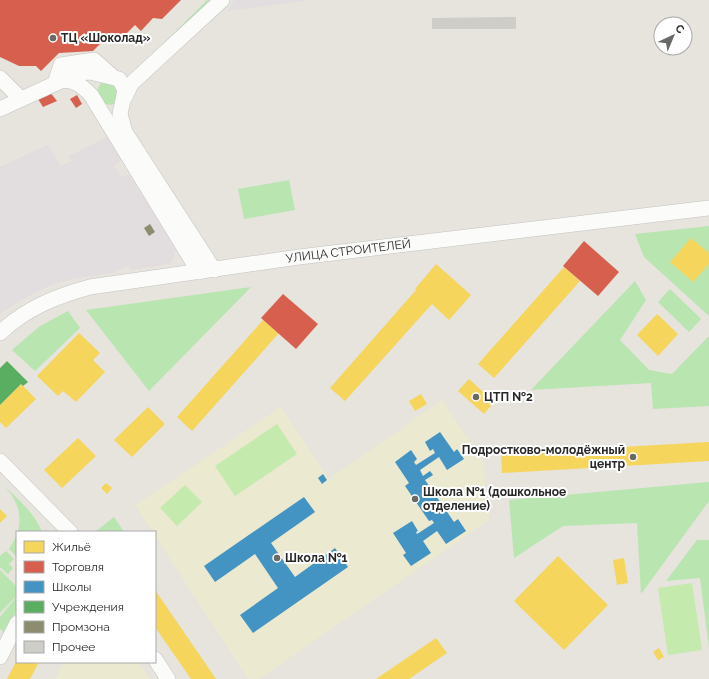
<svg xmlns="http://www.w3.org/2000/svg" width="709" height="679" font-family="Raleway,sans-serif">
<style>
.industrial{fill:#e2dddf}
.education{fill:#ebe9cf}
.green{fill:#b9e5b1}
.pitch{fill:#c4eaae}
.homes{fill:#f6d55c}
.shops{fill:#d6604d}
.schools{fill:#4393c3}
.public{fill:#5aae61}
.industry{fill:#8c8c6e}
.building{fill:#cfcdc7}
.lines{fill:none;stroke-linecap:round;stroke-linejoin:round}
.minor-casing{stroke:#c3c2c2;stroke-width:16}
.minor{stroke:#fbfbfa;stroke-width:15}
.poi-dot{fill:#6a6966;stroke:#fff;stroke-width:1.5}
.labels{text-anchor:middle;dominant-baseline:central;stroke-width:4;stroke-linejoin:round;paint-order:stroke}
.poi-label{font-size:12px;font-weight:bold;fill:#272727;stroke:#fff;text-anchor:start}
.street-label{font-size:12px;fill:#272727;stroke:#fff}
</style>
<rect width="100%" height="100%" fill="#e6e4dc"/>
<g class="industrial">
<path d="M 234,0 L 310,0 L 227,11 Z"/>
<path d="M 107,137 L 121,160 L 114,166 L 120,176 L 129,175 L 168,236 L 175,251 L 174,258 L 170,263 L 163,265 L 131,270 L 128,265 L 112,273 L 72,279 L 53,284 L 21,300 L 0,314 L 0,167 L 48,145 L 61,166 L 72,161 L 69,156 Z"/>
</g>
<g class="education">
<path d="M 442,400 L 483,461 L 489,520 L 259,679 L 248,679 L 155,536 L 155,532 L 153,532 L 135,505 L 281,407 L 329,479 Z"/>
<path d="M 64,662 L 138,662 L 150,679 L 55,679 Z"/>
</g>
<g class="green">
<path d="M 207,0 L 210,0 L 163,46 L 162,45 Z"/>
<path d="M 102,82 L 119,86 L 115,103 L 111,105 L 102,103 C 97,95 95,90 102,82 Z"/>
<path d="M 289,180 L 295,210 L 244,219 L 238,189 Z"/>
<path d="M 709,226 L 709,316 L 644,257 L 635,234 Z"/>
<path d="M 635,281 L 646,300 L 620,340 L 649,370 L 672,374 L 709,336 L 709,406 L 653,409 L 651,383 L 531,390 Z"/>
<path d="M 251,287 L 149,391 L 86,310 Z"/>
<path d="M 670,289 L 701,319 L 689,332 L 658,302 Z"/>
<path d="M 68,311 L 80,328 L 35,371 L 12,350 L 40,326 Z"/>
<path d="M 0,482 C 15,497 34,511 42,532 L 18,532 C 22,515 18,501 6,488 C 4,486 2,484 0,482 Z"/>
<path d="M 709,482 L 709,501 L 641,594 L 637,523 L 563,526 L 514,558 L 509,500 Z"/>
<path d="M 114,517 L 124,532 L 95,532 Z"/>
<path d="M 17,535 L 17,555 L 16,556 L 9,549 Z"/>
<path d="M 697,540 L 709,540 L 709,648 L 700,578 L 666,581 Z"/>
<path d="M 6,551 L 14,559 L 9,564 L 13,568 L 8,574 L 0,567 L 0,556 Z"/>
<path d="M 0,570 L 17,587 L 17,595 L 0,613 Z"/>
<path d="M 17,596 L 17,609 L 5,634 L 0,629 L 0,617 Z"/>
</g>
<g class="pitch">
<path d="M 277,424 L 297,454 L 235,496 L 215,466 Z"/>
<path d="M 185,485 L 202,502 L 177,526 L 160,508 Z"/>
<path d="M 692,583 L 702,650 L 668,655 L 658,588 Z"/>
</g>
<g class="homes">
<path d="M 691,238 L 709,253 L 709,264 L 693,282 L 670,262 Z"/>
<path d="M 436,264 L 471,295 L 449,320 L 432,304 L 345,401 L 330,388 L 416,290 L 415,289 Z"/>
<path d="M 564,267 L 580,281 L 494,378 L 478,364 Z"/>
<path d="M 657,314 L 678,334 L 658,356 L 637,335 Z"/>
<path d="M 263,320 L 279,333 L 192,431 L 177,417 Z"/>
<path d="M 79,333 L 100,353 L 93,360 L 105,372 L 76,402 L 63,391 L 58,396 L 37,376 Z"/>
<path d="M 469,379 L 494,402 L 484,414 L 458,391 Z"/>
<path d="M 21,384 L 36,399 L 6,428 L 0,422 L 0,405 Z"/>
<path d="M 421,394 L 427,404 L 415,411 L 409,401 Z"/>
<path d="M 148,407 L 165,424 L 132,457 L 114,440 Z"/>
<path d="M 78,438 L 96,456 L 62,488 L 44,470 Z"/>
<path d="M 709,442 L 709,461 L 502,473 L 501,454 Z"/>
<path d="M 106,483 L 112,488 L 107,494 L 101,488 Z"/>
<path d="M 0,509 L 7,516 L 0,523 Z"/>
<path d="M 558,556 L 608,605 L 564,650 L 514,601 Z"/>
<path d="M 624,558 L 628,583 L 617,585 L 613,560 Z"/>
<path d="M 155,590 L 216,679 L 191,679 L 155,627 Z"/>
<path d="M 436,638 L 447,653 L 409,679 L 376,679 Z"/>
<path d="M 659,648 L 664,657 L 658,660 L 653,652 Z"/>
<path d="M 17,660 L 17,662 L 39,662 L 30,679 L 7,679 Z"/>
</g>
<g class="shops">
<path d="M 0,0 L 181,0 L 162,19 L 153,18 L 141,31 L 135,25 L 118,42 L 110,34 L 93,51 L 59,53 L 41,71 L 36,66 L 19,66 L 0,57 Z"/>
<path d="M 49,91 L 57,101 L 43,107 L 38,99 Z"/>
<path d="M 77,95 L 82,104 L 76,108 L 70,99 Z"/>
<path d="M 584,241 L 619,272 L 598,296 L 563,266 Z"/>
<path d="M 283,294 L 318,324 L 296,349 L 261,318 Z"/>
</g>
<g class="schools">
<path d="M 440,432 L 454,452 L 457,449 L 464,459 L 447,470 L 439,457 L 420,470 L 423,476 L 430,471 L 433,475 L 425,480 L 454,522 L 458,519 L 466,531 L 446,544 L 437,531 L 423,541 L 431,553 L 411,566 L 403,555 L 406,553 L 393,533 L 412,521 L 418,531 L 416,532 L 417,534 L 434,523 L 432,520 L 429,521 L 405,486 L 409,483 L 395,462 L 411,450 L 417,459 L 414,462 L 416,465 L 435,453 L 433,449 L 430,451 L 425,442 Z"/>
<path d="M 323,474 L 327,480 L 322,484 L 318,478 Z"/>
<path d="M 304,497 L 315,512 L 271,543 L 295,577 L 335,548 L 348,567 L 253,633 L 240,615 L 278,588 L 255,554 L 215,582 L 204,566 Z"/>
</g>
<path class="public" d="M 7,361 L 28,382 L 23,386 L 21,384 L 0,405 L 0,368 Z"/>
<path class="industry" d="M 150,224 L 155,232 L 149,236 L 144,228 Z"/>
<path class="building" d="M 516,17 L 516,29 L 432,29 L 432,18 Z"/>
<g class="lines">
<defs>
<g id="minor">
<path d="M 0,78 L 21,99"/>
<path d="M 60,81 C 73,78 82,86 91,95 L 199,272"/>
<path d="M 55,83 L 61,65 L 94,60 L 112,76"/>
<path d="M 125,97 L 131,84 L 146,70 L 222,0"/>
<path d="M 0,109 L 78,73 L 90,72 L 119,79 L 125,90 L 120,114 L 125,132 L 214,270"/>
<path id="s1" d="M 0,333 C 26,308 57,296 90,287 L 299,257 L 709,208"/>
<path d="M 0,461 L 70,532"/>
<path d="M 0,657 L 17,623"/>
<path d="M 155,659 L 168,679"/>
</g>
</defs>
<use href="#minor" class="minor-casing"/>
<use href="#minor" class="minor"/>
</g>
<g class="poi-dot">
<circle cx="53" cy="38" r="4"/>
<circle cx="476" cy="397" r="4"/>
<circle cx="633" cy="457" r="4"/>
<circle cx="415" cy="499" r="4"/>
<circle cx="277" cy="558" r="4"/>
</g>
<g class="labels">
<g class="poi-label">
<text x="61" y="38">ТЦ «Шоколад»</text>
<text x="484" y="397">ЦТП №2</text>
<text x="625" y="450" text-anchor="end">Подростково-молодёжный<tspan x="625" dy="14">центр</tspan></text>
<text x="423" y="492">Школа №1 (дошкольное<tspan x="423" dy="14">отделение)</tspan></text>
<text x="285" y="558">Школа №1</text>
</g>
<g class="street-label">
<text stroke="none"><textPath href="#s1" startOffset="363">УЛИЦА СТРОИТЕЛЕЙ</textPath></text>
</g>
</g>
<rect x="16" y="531" width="140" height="132" fill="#ffffff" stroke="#a9a9a9"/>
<rect x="24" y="541" width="20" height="12" fill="#f6d55c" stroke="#a9a9a9"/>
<text x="52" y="551" font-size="12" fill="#272727">Жильё</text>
<rect x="24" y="561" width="20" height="12" fill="#d6604d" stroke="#a9a9a9"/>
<text x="52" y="571" font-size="12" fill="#272727">Торговля</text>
<rect x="24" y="581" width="20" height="12" fill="#4393c3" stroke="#a9a9a9"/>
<text x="52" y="591" font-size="12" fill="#272727">Школы</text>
<rect x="24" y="601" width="20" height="12" fill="#5aae61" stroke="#a9a9a9"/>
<text x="52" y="611" font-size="12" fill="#272727">Учреждения</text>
<rect x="24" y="621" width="20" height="12" fill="#8c8c6e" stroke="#a9a9a9"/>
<text x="52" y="631" font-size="12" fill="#272727">Промзона</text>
<rect x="24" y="641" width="20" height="12" fill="#cfcdc7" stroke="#a9a9a9"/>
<text x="52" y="651" font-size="12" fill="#272727">Прочее</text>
<g transform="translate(673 36) rotate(44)"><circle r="19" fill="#ffffff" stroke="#a9a9a9"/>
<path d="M0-3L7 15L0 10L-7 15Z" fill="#6a6966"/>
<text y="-6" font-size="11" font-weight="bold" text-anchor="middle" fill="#272727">С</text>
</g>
</svg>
